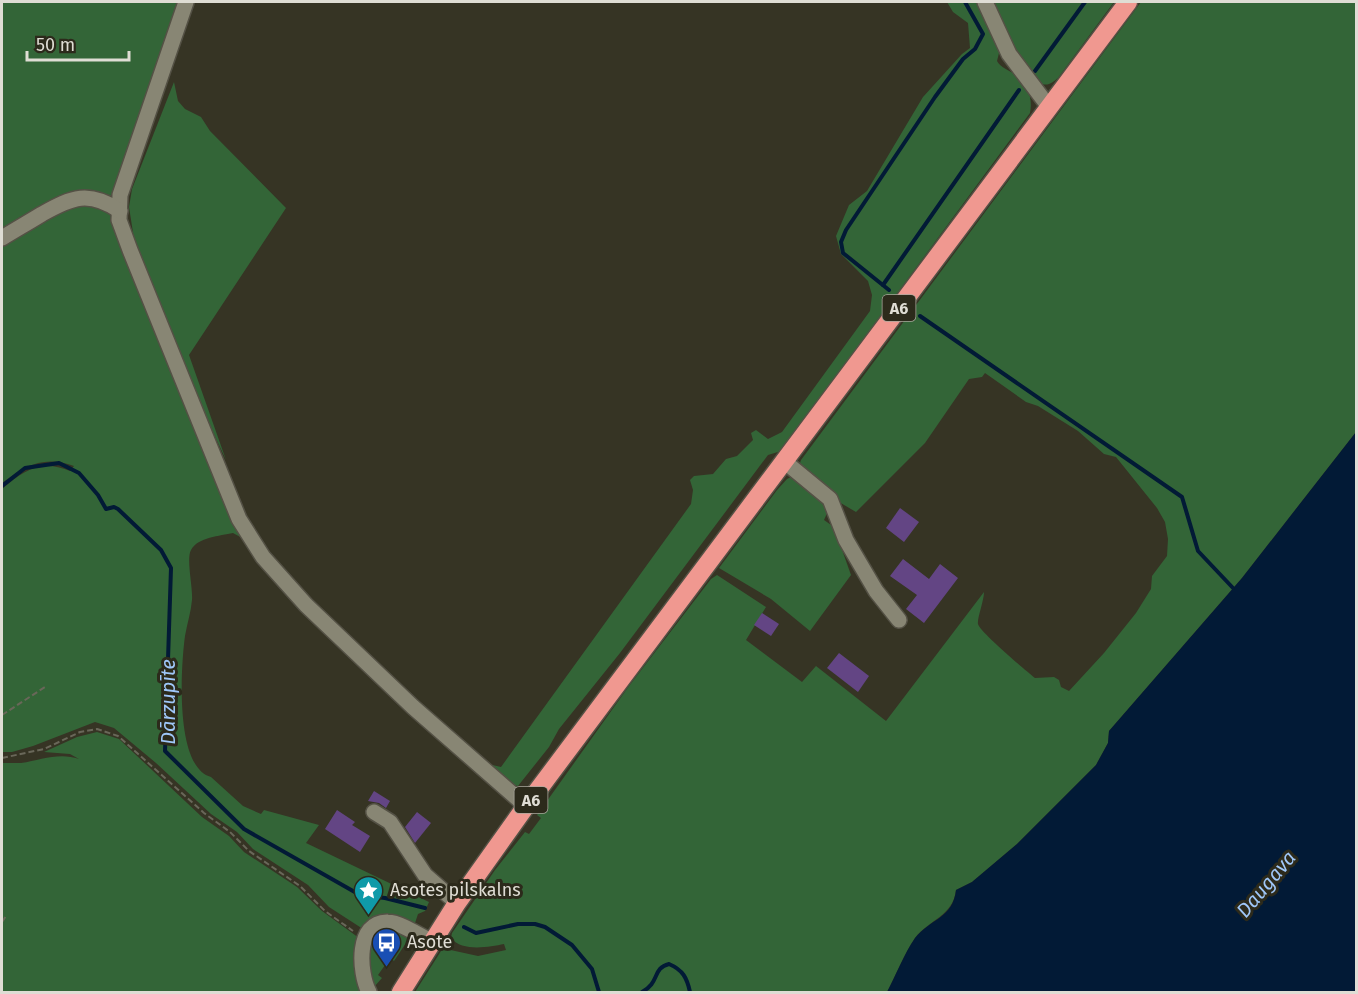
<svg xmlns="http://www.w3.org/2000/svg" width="1358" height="994" font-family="'Fira Sans',sans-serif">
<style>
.green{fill:#336537}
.water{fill:#021a36}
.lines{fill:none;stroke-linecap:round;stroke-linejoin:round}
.stream{stroke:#021a36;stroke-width:4}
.building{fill:#634584}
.minor-casing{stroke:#545145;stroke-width:18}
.highway-casing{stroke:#545145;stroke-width:21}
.path{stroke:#696759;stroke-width:2;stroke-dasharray:6 3;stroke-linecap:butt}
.minor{stroke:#888674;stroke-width:15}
.highway{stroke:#f09890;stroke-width:18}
.labels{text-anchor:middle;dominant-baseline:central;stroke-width:6;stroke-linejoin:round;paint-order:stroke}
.shield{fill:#2c2a1b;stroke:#a9a79c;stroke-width:1.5}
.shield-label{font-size:16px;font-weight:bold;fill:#dfddd4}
.poi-label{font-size:18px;fill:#dfddd4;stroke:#2c2a1b;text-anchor:start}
.water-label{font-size:20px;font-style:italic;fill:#9fc7f8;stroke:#2c2a1b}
</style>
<rect width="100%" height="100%" fill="#363424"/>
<g class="green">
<path d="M 2,2 L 180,2 L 114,196 L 244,539 L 233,533 C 220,536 198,537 191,550 C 186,559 193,587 192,600 C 191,612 187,624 185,636 C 181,665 174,767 211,777 L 243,806 L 261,814 L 264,810 L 319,825 L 306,843 L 429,902 L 425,911 L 418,914 L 415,923 L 363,929 L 329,907 L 308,885 L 253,849 L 237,832 L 211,814 L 156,763 L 114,728 L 95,722 L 33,746 L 12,752 L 2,752 L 2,489 C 24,470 41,459 70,471 L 74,466 C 44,455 26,465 2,483 Z"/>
<path d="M 947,2 L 978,2 L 1000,49 L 997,61 C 1001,68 1009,70 1016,75 C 1028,85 1033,98 1030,113 L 781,451 L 768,455 L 620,653 L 559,729 L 549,747 L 518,786 L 509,784 L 488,764 L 501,767 L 691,504 L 693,490 L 690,480 L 694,476 L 713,474 L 726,459 L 737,456 L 753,440 L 751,433 L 756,430 L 768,439 L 782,432 L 870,311 L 872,295 L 868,281 L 841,254 L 836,236 L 849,205 L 867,191 L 923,97 L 962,54 L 970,48 L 968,23 L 953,12 Z"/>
<path d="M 990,2 L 1114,2 L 1058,78 C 1053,82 1049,86 1042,84 C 1021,77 1000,21 990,2 Z"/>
<path d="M 1141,2 L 1356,2 L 1356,432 L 1242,578 L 1109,731 L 1108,743 L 1096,765 L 1017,844 L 972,882 L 956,890 C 953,916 930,919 915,938 C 904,954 896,975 887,992 L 415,992 L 441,951 L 446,949 L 478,956 L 506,950 L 504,944 C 489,947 462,952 451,938 L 452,933 L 495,870 L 525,832 L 529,834 L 541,818 L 537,815 L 629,686 L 711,579 L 717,575 L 766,607 L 746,640 L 802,682 L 816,666 L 886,721 L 984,592 C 984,601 977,618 978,624 C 979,631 1026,671 1035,678 L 1054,677 L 1059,680 L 1061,687 L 1069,691 L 1104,653 L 1136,613 L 1151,589 L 1152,576 L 1167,556 L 1168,539 L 1165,522 L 1157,508 L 1116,457 L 1104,454 L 1078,431 L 1038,406 L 1026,402 L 985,373 L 982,377 L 969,379 L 925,443 L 856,512 L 839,502 L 799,466 L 801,460 Z"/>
<path d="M 174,82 L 178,101 L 185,109 L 201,117 L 210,131 L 286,208 L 189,355 L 226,460 L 210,426 L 134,239 L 129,207 L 132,189 Z"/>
<path d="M 791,477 C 807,479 823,498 828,511 L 824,520 L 834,527 L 851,575 L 810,631 L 771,599 L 719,568 L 777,490 L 787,479 Z"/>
<path d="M 97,732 L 119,739 L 202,817 L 229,836 L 244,852 L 297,887 L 322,911 L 359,938 L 357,975 L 361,992 L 2,992 L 2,763 C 8,763 15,763 21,763 C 41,760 59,752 79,759 L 70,754 L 44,752 L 77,737 Z"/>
<path d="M 387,926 L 408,937 L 408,940 L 394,961 L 390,958 L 378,975 L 382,978 L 374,987 C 364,969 368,952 374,933 Z"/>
</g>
<path class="water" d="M 1356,432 L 1356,992 L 887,992 C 896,975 904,954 915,938 C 930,919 953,918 956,890 L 972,882 L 1017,844 L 1096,765 L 1108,743 L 1109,731 L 1242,578 Z"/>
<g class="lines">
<g class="stream">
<path d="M 1035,71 L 1085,2"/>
<path d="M 883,285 L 1019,90"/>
<path d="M 889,290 L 843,253 L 841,242 L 846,230 L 935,97 L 963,59 L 975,49 L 983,34 L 965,2"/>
<path d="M 920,316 L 1182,497 L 1198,551 L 1233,588"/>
<path d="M 2,486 L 25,468 L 59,463 L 79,473 L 98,495 L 106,509 L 114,507 L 118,509 L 161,550 L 171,568 L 165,751 L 244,829 L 360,895 L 385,898 L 425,908"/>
<path d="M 464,927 L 476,933 L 518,924 L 535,924 L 545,927 L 572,945 L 592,969 L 599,992"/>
<path d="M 642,992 C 660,983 652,968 669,964 C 683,970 687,978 690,992"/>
</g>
</g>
<g class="building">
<path d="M 900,508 L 919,522 L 904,542 L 886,528 Z"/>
<path d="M 903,559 L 929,579 L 940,564 L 958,578 L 924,623 L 906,609 L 917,595 L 890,576 Z"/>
<path d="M 762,613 L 779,624 L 771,636 L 754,625 Z"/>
<path d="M 839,653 L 869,676 L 858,692 L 827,668 Z"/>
<path d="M 374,791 L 390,801 L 386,808 L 379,803 L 368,801 Z"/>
<path d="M 337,810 L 355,822 L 352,825 L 370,836 L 360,852 L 325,829 Z"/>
<path d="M 417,812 L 431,823 L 415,843 L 405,827 Z"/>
</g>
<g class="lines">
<defs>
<g id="minor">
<path d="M 186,2 L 120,195 L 119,220 L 130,250 L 239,519 L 263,557 L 306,605 L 413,707 L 526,806"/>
<path d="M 985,2 L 1009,54 L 1049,107"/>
<path d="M 2,238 C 15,230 29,222 42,214 C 72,197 89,190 120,211"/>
<path d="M 784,461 L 830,499 L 846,540 L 876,591 L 899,620"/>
<path d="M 374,812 L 390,822 L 425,875 L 457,903"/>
<path d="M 369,992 C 359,973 355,921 388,922 C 399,922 421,936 432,942"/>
</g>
<path id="highway" d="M 401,992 L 457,903 L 526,806 L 1128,2"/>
</defs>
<use href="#minor" class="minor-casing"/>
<use href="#highway" class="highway-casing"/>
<g class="path">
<path d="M 2,715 L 45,687"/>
<path d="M 2,758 L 44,749 L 80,732 L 97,729 L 118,736 L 204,813 L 230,832 L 249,851 L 300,886 L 325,911 L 353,931"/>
<path d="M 2,922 L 6,916"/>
</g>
<use href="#minor" class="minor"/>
<use href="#highway" class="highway"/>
</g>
<defs>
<symbol id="sight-pin" viewBox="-11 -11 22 30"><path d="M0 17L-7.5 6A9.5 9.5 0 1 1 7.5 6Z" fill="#0f9aa8" stroke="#2c2a1b"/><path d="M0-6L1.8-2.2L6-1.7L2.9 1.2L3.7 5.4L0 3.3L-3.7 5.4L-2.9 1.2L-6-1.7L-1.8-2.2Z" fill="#fff"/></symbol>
<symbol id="bus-pin" viewBox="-11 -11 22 30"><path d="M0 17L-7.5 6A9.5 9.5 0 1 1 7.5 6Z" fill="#1a4fb4" stroke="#2c2a1b"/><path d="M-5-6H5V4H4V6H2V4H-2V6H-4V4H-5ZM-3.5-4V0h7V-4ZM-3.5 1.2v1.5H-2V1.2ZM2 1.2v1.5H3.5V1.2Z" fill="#fff"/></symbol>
</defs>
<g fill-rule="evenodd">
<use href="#sight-pin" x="352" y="874" width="33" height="45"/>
<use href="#bus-pin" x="370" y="926" width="33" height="45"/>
</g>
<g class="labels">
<g class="shield">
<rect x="882.5" y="295" width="33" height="26" rx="4.5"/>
<rect x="514.5" y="787" width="33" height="26" rx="4.5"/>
</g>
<g class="shield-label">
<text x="899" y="308">A6</text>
<text x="531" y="800">A6</text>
</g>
<g class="poi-label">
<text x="390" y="890">Asotes pilskalns</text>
<text x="407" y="942">Asote</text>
</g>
<g class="water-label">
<text transform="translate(168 702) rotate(-90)">Dārzupīte</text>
<text transform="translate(1266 884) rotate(-50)">Daugava</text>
</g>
</g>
<rect width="1358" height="994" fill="none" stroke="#dfddd4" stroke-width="6"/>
<path d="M27 51v9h102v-9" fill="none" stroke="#dfddd4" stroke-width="3"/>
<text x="36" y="51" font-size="18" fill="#dfddd4" stroke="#2c2a1b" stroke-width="4.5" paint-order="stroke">50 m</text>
</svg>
